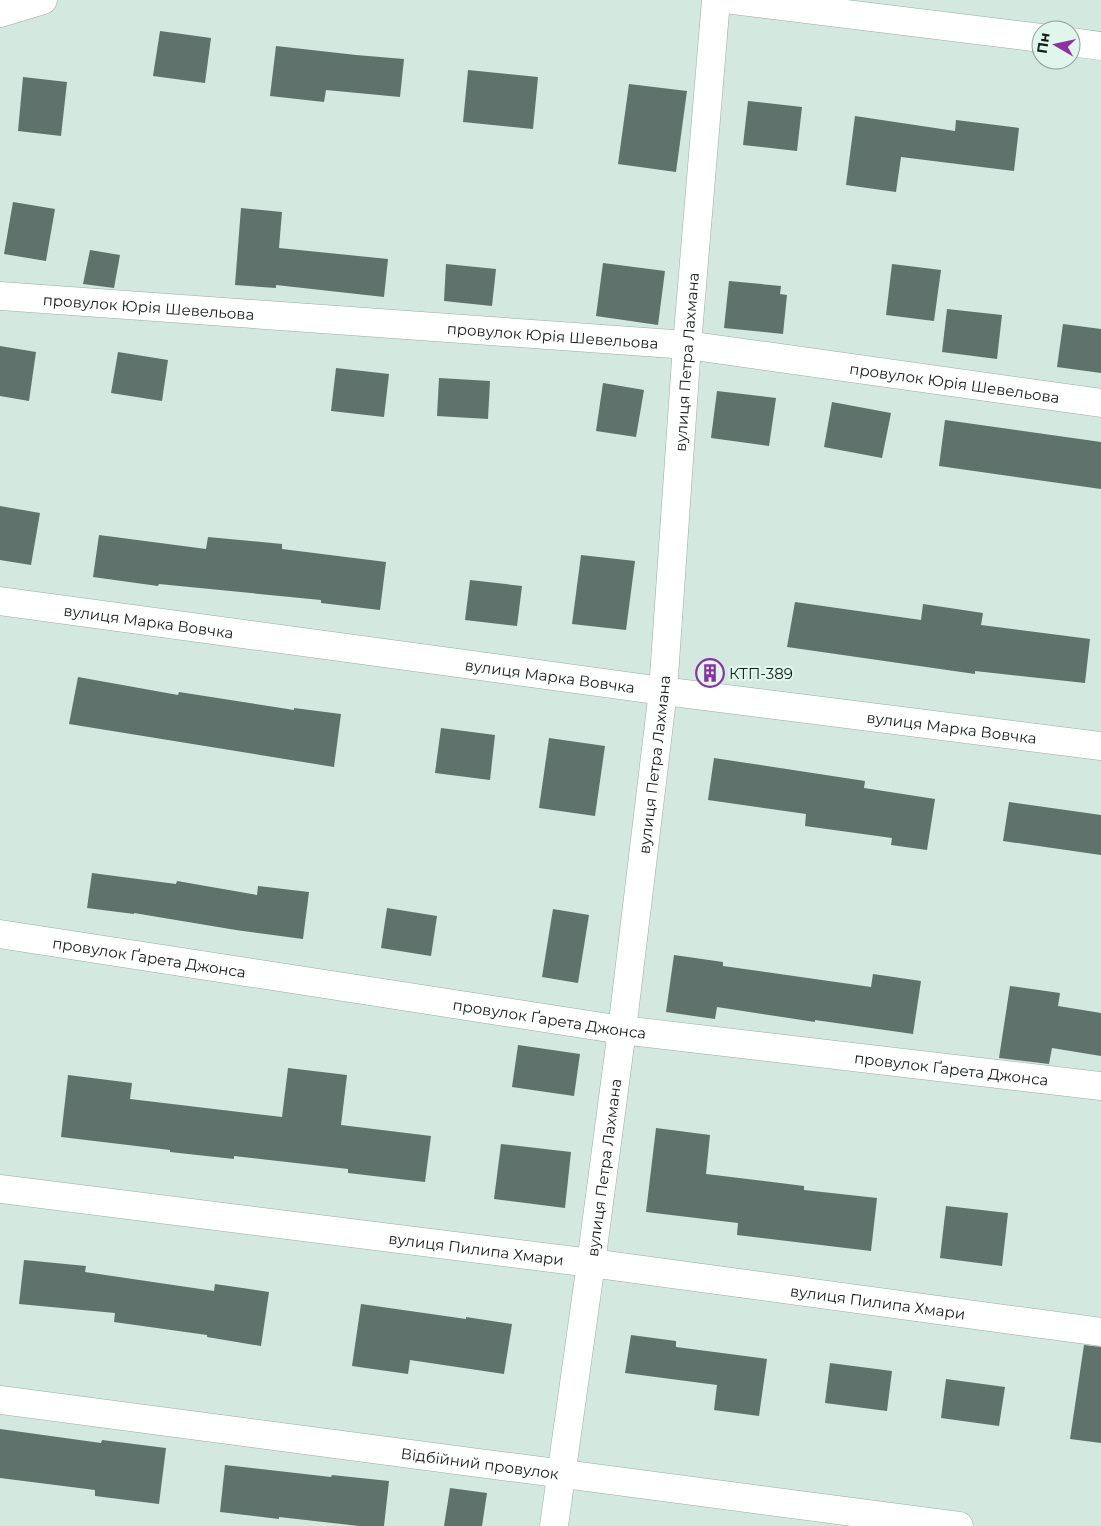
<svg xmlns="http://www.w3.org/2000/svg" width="1101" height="1526" font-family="Montserrat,sans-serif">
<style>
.building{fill:#5f726b}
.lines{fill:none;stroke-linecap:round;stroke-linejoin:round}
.street-casing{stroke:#98aca4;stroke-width:29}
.secondary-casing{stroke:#98aca4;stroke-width:29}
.street{stroke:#fff;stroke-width:28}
.secondary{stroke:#fff;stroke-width:28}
.labels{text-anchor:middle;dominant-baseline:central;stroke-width:4.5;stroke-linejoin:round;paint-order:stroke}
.street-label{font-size:15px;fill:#141b18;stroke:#e0f6ed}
.poi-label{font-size:15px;fill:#141b18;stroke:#e0f6ed;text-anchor:start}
</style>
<rect width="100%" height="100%" fill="#d3e8df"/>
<g class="building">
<path d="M 160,31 L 211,38 L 205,83 L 153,76 Z"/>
<path d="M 276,46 L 356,55 L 404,59 L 400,97 L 326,90 L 324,102 L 270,96 Z"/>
<path d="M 468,70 L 538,77 L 533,129 L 463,122 Z"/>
<path d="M 23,77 L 67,82 L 61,136 L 18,131 Z"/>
<path d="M 629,84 L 687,91 L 676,172 L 618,164 Z"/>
<path d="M 748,101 L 802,107 L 797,151 L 743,145 Z"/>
<path d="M 855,116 L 955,131 L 956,120 L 1019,128 L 1014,171 L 901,157 L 896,192 L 846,185 Z"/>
<path d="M 13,202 L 55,209 L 46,261 L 4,254 Z"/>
<path d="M 241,208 L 282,212 L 279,248 L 388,259 L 384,297 L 276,285 L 276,288 L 235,285 Z"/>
<path d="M 90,250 L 120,255 L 114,288 L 83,284 Z"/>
<path d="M 603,263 L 665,271 L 658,325 L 596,316 Z"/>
<path d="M 446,264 L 496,269 L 492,306 L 444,301 Z"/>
<path d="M 892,264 L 941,270 L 934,321 L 886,315 Z"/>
<path d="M 729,281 L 781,286 L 780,294 L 787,295 L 783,334 L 724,328 Z"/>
<path d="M 947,309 L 1002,315 L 997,359 L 942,352 Z"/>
<path d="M 1063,324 L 1101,329 L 1101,373 L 1057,367 Z"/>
<path d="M 0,346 L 36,352 L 29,401 L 0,396 Z"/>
<path d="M 118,352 L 168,360 L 162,401 L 111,393 Z"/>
<path d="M 336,368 L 389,374 L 384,417 L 331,411 Z"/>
<path d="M 439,378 L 490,381 L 488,419 L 437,416 Z"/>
<path d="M 603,383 L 644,390 L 636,437 L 596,431 Z"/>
<path d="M 717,391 L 776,398 L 769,446 L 711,438 Z"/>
<path d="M 832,402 L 891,413 L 882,458 L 824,447 Z"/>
<path d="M 945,420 L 1101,442 L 1101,489 L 939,466 Z"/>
<path d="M 0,506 L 40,513 L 31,565 L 0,560 Z"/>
<path d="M 99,535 L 206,549 L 208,537 L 282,544 L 282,549 L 386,562 L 380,610 L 321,603 L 321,600 L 159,584 L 158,586 L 93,577 Z"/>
<path d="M 581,555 L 635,561 L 626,630 L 572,624 Z"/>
<path d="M 470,580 L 522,586 L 517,626 L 465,620 Z"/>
<path d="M 795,602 L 921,620 L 923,604 L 983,613 L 981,625 L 1090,639 L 1085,683 L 975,671 L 975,674 L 787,647 Z"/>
<path d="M 78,677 L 178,695 L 179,692 L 294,710 L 294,708 L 341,714 L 334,767 L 69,724 Z"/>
<path d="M 441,728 L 495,735 L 490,780 L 435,773 Z"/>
<path d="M 549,738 L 605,746 L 595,816 L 539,808 Z"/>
<path d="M 714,758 L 865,781 L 864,788 L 935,799 L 927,850 L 891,845 L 892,838 L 805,826 L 806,814 L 708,800 Z"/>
<path d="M 1009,802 L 1101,815 L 1101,855 L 1003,841 Z"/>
<path d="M 92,873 L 176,884 L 177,881 L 257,895 L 258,886 L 309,892 L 303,939 L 236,930 L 134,913 L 134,914 L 87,908 Z"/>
<path d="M 387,908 L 437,916 L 431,956 L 381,948 Z"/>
<path d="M 553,909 L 589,915 L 578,983 L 542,977 Z"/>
<path d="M 674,955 L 723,962 L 723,966 L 871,987 L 873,974 L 921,981 L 913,1034 L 815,1020 L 815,1022 L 717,1007 L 715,1019 L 666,1012 Z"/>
<path d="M 1010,986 L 1060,993 L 1058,1006 L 1101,1013 L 1101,1056 L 1052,1048 L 1049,1064 L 999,1058 Z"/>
<path d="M 518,1045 L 580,1054 L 574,1096 L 512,1087 Z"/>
<path d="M 288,1068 L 347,1075 L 341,1125 L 431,1136 L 425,1182 L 348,1173 L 348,1169 L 234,1156 L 234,1159 L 170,1152 L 170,1150 L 61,1137 L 68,1075 L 132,1083 L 130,1099 L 282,1117 Z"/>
<path d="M 656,1128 L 710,1135 L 706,1174 L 804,1186 L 804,1190 L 877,1198 L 871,1251 L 737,1235 L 738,1223 L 646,1212 Z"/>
<path d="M 501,1144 L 571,1152 L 565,1208 L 494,1199 Z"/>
<path d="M 946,1206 L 1008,1213 L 1002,1266 L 940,1258 Z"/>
<path d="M 24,1260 L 86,1266 L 85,1272 L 214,1291 L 215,1284 L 269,1292 L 261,1346 L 207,1337 L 207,1335 L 114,1322 L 115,1313 L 19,1304 Z"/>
<path d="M 361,1304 L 466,1319 L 466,1317 L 512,1324 L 504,1374 L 410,1360 L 408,1374 L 352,1366 Z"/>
<path d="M 631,1335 L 676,1341 L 676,1347 L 767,1359 L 759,1416 L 714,1410 L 717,1385 L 625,1373 Z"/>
<path d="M 1084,1345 L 1101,1347 L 1101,1443 L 1070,1439 Z"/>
<path d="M 830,1363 L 892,1371 L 887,1411 L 825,1403 Z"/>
<path d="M 946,1379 L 1005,1387 L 999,1426 L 941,1418 Z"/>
<path d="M 0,1429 L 101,1443 L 102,1440 L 166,1448 L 159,1504 L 95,1496 L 95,1490 L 0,1478 Z"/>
<path d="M 225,1465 L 331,1477 L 332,1475 L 389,1481 L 384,1526 L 359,1526 L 279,1517 L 279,1519 L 220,1512 Z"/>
<path d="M 450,1488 L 487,1493 L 482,1526 L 444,1526 Z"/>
</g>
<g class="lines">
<defs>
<g id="street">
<path id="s1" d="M 0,296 L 687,345 L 1101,403"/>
<path id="s2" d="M 0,601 L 663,691 L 1101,746"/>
<path id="s3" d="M 0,934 L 622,1030 L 1101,1086"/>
<path id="s4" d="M 0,1189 L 591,1263 L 1101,1332"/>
<path id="s5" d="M 0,1400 L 959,1526"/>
<path id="s6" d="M 554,1526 L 591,1263 L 622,1030 L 663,691 L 687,345 L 716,0"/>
</g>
<g id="secondary">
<path d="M 733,0 L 1041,38"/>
<path d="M 0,13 L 43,0"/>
<path d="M 1071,42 L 1101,46"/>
</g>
</defs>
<use href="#street" class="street-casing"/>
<use href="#secondary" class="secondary-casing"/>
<use href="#street" class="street"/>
<use href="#secondary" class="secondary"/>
</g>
<defs>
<symbol id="building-ring" viewBox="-11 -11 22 22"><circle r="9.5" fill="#e0f6ed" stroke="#8a33a0" stroke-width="1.5"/><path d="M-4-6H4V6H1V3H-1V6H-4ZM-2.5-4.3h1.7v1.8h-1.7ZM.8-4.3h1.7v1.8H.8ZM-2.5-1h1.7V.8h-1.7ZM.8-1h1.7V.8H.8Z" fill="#8a33a0"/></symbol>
</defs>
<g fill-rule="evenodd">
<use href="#building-ring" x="694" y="657" width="32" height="32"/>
</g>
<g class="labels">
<g class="street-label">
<text stroke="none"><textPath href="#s1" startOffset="149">провулок Юрія Шевельова</textPath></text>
<text stroke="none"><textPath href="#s1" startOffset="554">провулок Юрія Шевельова</textPath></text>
<text stroke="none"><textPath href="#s6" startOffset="1172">вулиця Петра Лахмана</textPath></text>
<text stroke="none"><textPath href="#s1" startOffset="959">провулок Юрія Шевельова</textPath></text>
<text stroke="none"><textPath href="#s2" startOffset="150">вулиця Марка Вовчка</textPath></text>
<text stroke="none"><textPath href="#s2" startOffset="555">вулиця Марка Вовчка</textPath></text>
<text stroke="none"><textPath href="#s2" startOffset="960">вулиця Марка Вовчка</textPath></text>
<text stroke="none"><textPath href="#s6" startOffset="768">вулиця Петра Лахмана</textPath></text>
<text stroke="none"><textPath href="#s3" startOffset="151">провулок Ґарета Джонса</textPath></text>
<text stroke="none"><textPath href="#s3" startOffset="556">провулок Ґарета Джонса</textPath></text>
<text stroke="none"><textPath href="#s3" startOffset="961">провулок Ґарета Джонса</textPath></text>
<text stroke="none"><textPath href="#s6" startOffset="362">вулиця Петра Лахмана</textPath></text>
<text stroke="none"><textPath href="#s4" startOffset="480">вулиця Пилипа Хмари</textPath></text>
<text stroke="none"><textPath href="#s4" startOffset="885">вулиця Пилипа Хмари</textPath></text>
<text stroke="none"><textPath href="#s5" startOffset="484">Відбійний провулок</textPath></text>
</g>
<g class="poi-label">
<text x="729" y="673">КТП-389</text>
</g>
</g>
<g transform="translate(1056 45) rotate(279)"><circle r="24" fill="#e0f6ed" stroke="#8e9e98"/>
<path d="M0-4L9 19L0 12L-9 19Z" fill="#8a33a0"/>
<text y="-8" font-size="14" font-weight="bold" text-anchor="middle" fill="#141b18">Пн</text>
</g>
</svg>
